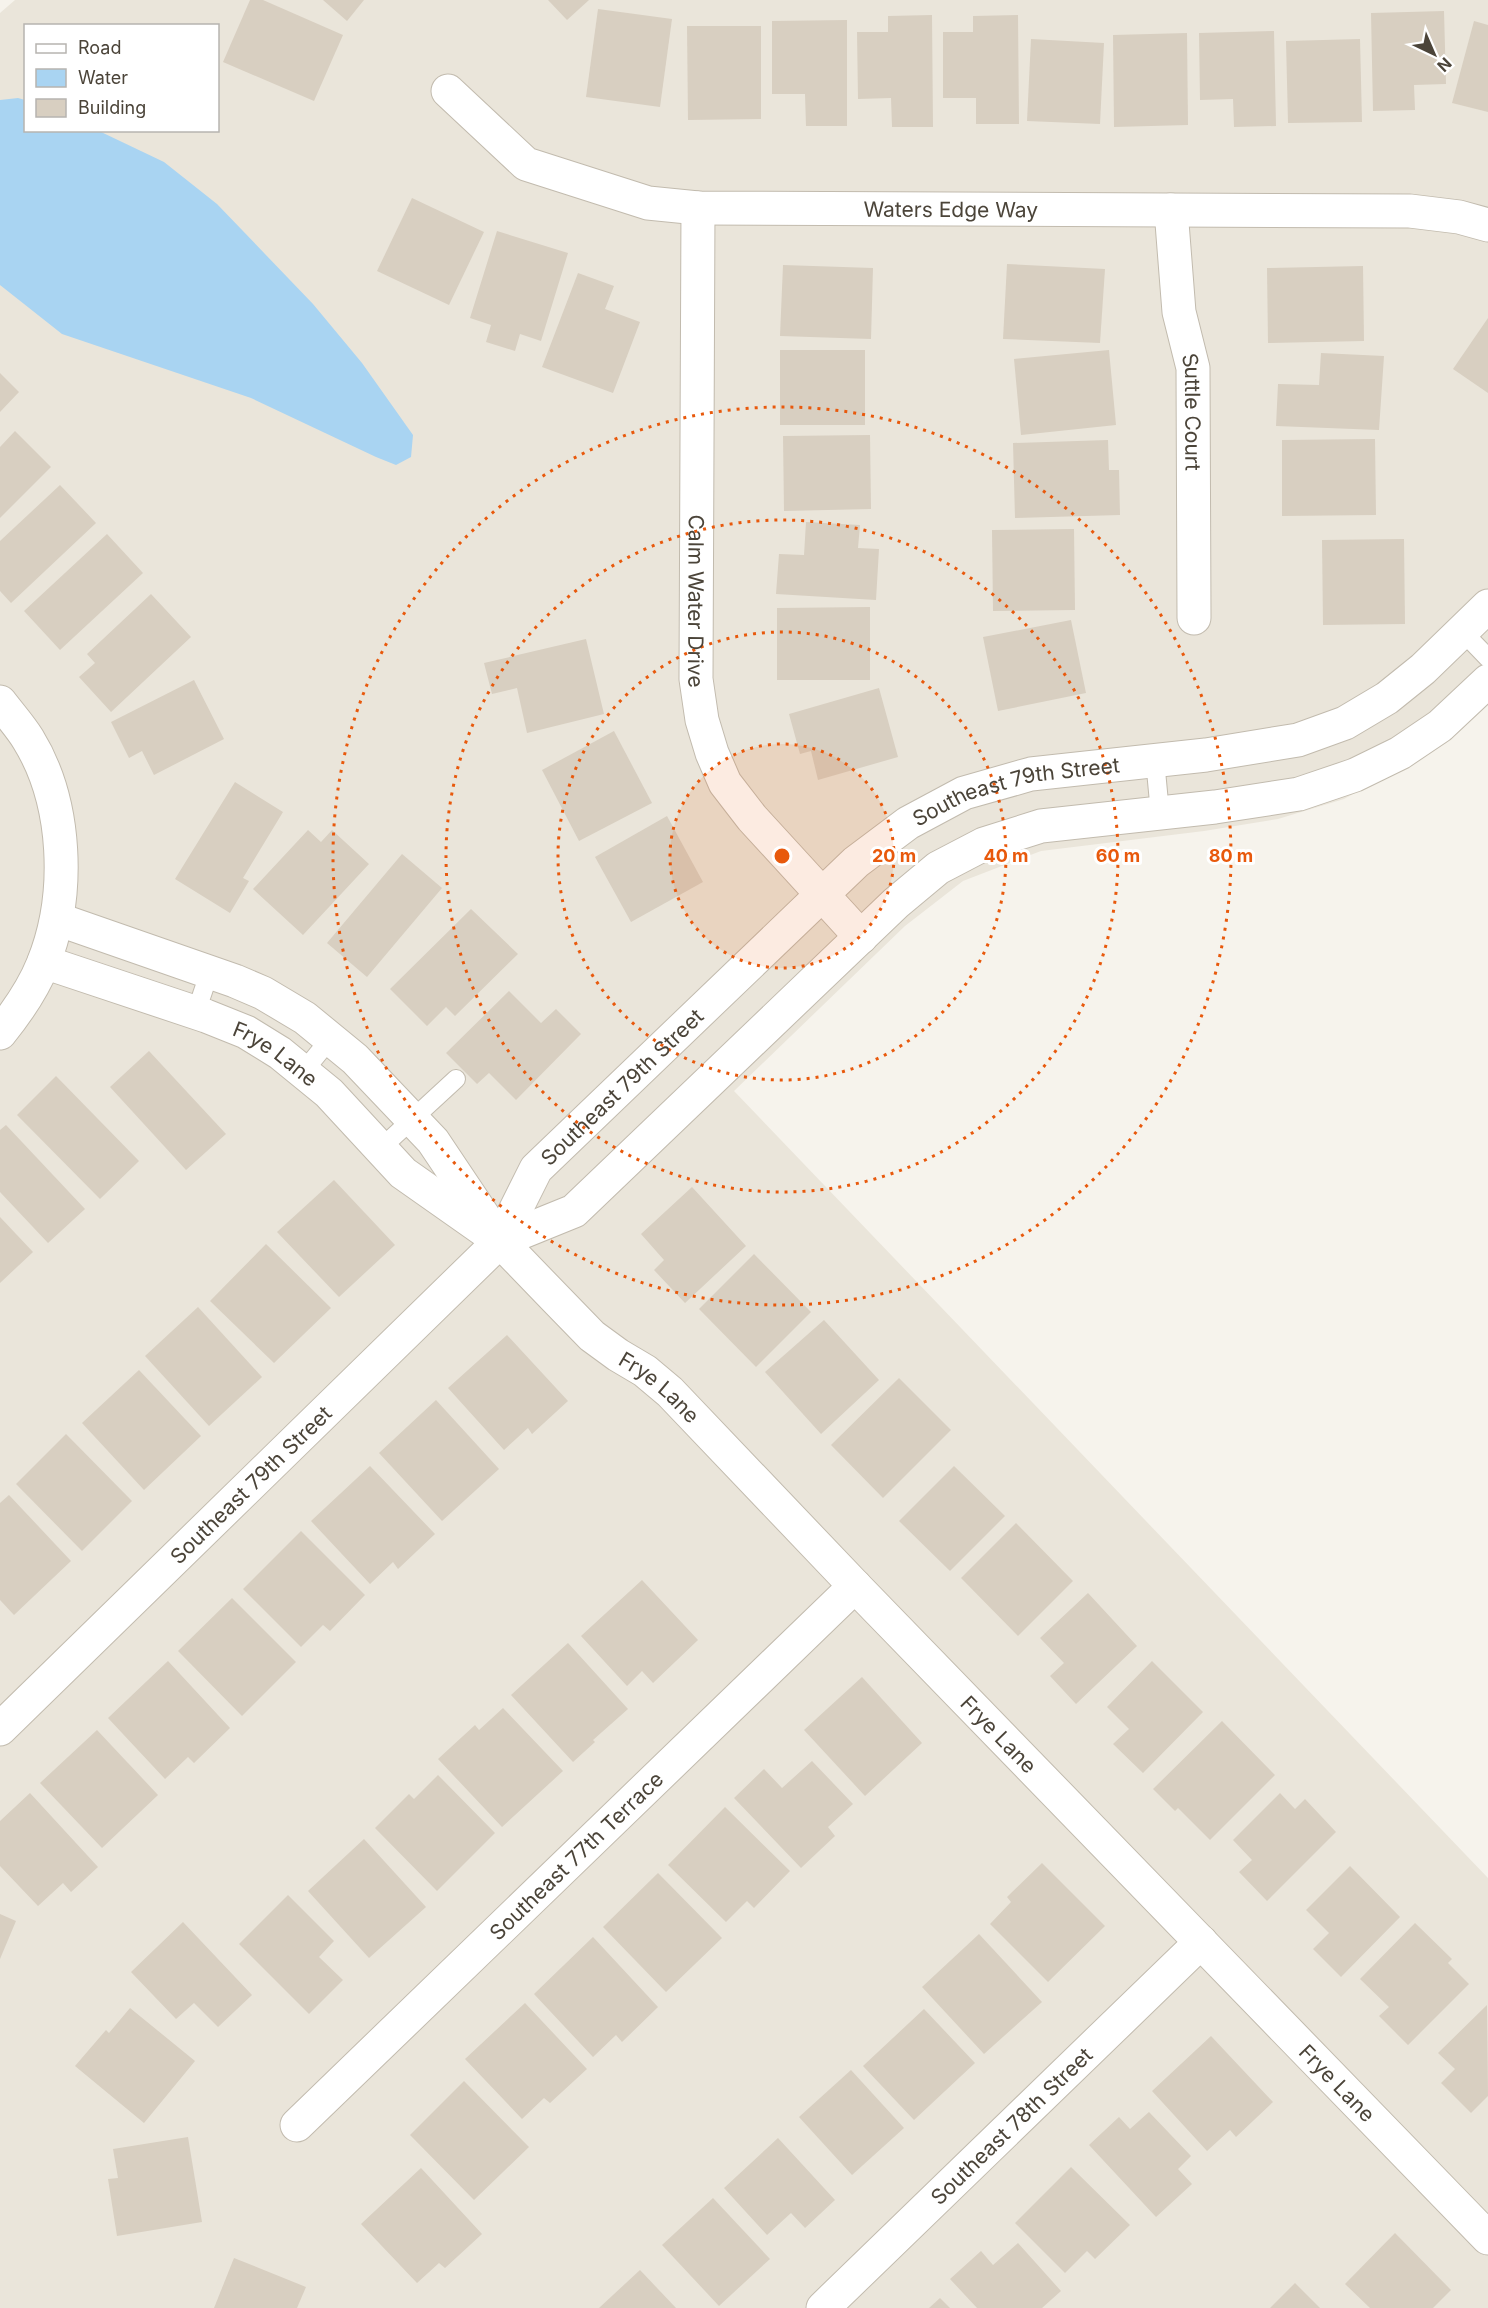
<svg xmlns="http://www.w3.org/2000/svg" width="1488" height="2308" font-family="Inter,sans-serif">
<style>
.residential{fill:#eae5da;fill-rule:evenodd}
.water{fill:#a9d4f2}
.building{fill:#d8cfc1}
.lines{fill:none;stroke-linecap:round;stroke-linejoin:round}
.lane-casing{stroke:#c2bbae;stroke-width:20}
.street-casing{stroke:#c2bbae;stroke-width:35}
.lane{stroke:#fff;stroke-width:18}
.street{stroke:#fff;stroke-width:33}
.ring{fill:none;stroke:#e8590c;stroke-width:3;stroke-dasharray:3 6}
.labels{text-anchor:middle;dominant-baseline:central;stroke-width:6;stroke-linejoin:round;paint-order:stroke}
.street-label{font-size:21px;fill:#4b4439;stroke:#fff}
.centre{fill:#e8590c;stroke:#fff;stroke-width:3}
.ring-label{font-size:18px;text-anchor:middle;font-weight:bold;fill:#e8590c;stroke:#fff;stroke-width:6;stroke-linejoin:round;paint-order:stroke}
</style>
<rect width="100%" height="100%" fill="#f6f3ec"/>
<path class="residential" d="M 15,0 L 1488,0 L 1488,702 L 1446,743 L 1344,799 L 1278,819 L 1204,831 L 1041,851 L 963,881 L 905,926 L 734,1091 L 1488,1878 L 1488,2308 L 0,2308 L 0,13 ZM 26,26 L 218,26 L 218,130 L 26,130 Z"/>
<path class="water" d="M 18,98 L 25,100 L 26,130 L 99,131 L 164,162 L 217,204 L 313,304 L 362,363 L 413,435 L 411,457 L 396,465 L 376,457 L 251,398 L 62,334 L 0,285 L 0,100 Z"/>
<g class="building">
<path d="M 250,0 L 263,0 L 343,35 L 314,101 L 223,62 Z"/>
<path d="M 323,0 L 364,0 L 347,21 Z"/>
<path d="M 548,0 L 589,0 L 567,20 Z"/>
<path d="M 598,9 L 672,19 L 660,107 L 586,97 Z"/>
<path d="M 1444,11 L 1446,84 L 1414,85 L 1415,110 L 1373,111 L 1371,13 Z"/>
<path d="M 932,15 L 933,127 L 892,127 L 891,98 L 858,99 L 857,32 L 888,32 L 888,16 Z"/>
<path d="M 1018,15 L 1019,124 L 976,124 L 976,98 L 943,98 L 943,32 L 973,32 L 973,16 Z"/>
<path d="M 847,20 L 847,126 L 806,126 L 805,94 L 772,94 L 772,21 Z"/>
<path d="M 1474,21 L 1488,25 L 1488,112 L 1452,103 Z"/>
<path d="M 687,26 L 761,26 L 761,119 L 688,120 Z"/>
<path d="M 1274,31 L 1276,126 L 1234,127 L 1233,99 L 1200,100 L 1199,33 Z"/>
<path d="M 1187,33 L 1188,125 L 1114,127 L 1113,35 Z"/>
<path d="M 1031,39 L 1104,43 L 1100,124 L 1027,121 Z"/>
<path d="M 1360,39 L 1362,122 L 1288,123 L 1286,41 Z"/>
<path d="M 412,198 L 484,232 L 449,305 L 377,271 Z"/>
<path d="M 497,231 L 568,253 L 541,341 L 520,334 L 515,351 L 486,342 L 491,325 L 470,318 Z"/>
<path d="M 1007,264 L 1105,269 L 1100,343 L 1003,339 Z"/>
<path d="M 783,265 L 873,268 L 871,339 L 780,336 Z"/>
<path d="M 1363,266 L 1364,341 L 1268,343 L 1267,268 Z"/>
<path d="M 578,273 L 614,286 L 605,309 L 640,322 L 613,393 L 542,367 Z"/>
<path d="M 1488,318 L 1488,393 L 1453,369 Z"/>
<rect x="780" y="350" width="85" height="75"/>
<path d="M 1109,350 L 1116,425 L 1021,435 L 1014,359 Z"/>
<path d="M 1321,353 L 1384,356 L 1379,430 L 1276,426 L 1278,384 L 1319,385 Z"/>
<path d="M 0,373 L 19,392 L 0,412 Z"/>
<path d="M 15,431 L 51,467 L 0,518 L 0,447 Z"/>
<path d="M 870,435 L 871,509 L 784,511 L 783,436 Z"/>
<path d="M 1375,439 L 1376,515 L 1282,516 L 1282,440 Z"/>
<path d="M 1108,440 L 1109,470 L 1119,470 L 1120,515 L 1015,518 L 1013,443 Z"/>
<path d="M 60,485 L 96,523 L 11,603 L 0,591 L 0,541 Z"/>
<path d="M 806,522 L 860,525 L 858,548 L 879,549 L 876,600 L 776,594 L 779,554 L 804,555 Z"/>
<path d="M 1074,529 L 1075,610 L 993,611 L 992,530 Z"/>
<path d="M 107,534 L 143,573 L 60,650 L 24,611 Z"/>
<path d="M 1404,539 L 1405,624 L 1323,625 L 1322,540 Z"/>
<path d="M 151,594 L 191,637 L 111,712 L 79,677 L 95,663 L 87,654 Z"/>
<path d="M 870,607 L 870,680 L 777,680 L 777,608 Z"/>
<path d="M 1071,620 L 1086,693 L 998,711 L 983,637 Z"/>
<path d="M 586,639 L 604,714 L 527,733 L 517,688 L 492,694 L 484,663 Z"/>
<path d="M 194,680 L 224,739 L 154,775 L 142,751 L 129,758 L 111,722 Z"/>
<path d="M 879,688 L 898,757 L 818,780 L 811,751 L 800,754 L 789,714 Z"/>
<path d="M 614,731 L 652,803 L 579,841 L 542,770 Z"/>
<path d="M 235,782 L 283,812 L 243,878 L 249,881 L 230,913 L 175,879 Z"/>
<path d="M 667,816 L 703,882 L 631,922 L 595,857 Z"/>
<path d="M 308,830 L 321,842 L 332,830 L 369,864 L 303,935 L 253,889 Z"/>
<path d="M 402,854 L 442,888 L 367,977 L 327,943 Z"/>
<path d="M 471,909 L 518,954 L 455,1016 L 446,1007 L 427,1026 L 390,989 Z"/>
<path d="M 509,991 L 541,1023 L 556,1009 L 581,1034 L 516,1100 L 489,1073 L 477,1084 L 446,1053 Z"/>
<path d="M 149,1051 L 226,1134 L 186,1170 L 110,1087 Z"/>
<path d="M 56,1076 L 139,1161 L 100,1199 L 17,1115 Z"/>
<path d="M 6,1125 L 85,1209 L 48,1243 L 0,1192 L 0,1130 Z"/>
<path d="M 334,1180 L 395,1245 L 339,1297 L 277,1232 Z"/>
<path d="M 692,1187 L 746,1246 L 685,1303 L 654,1270 L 664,1260 L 641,1234 Z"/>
<path d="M 0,1217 L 33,1252 L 0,1283 Z"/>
<path d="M 266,1244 L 331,1308 L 274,1363 L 210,1301 Z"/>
<path d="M 754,1254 L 811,1312 L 756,1367 L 699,1309 Z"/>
<path d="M 198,1307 L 262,1377 L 209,1426 L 145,1356 Z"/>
<path d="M 824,1320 L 879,1380 L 821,1434 L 765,1372 Z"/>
<path d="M 507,1335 L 568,1401 L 532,1434 L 528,1428 L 504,1450 L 448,1388 Z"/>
<path d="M 139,1370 L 201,1436 L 144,1490 L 82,1423 Z"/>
<path d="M 899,1378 L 951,1430 L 883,1498 L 831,1445 Z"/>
<path d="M 436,1400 L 499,1469 L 442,1521 L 379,1453 Z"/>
<path d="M 66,1434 L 132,1501 L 82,1551 L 16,1484 Z"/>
<path d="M 370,1466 L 435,1534 L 398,1569 L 393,1562 L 370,1584 L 311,1521 Z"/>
<path d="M 954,1466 L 1005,1516 L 950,1571 L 899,1521 Z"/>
<path d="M 9,1495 L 71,1561 L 14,1615 L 0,1600 L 0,1503 Z"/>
<path d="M 1016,1523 L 1073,1581 L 1018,1636 L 961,1578 Z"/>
<path d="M 301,1531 L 365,1595 L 330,1631 L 323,1625 L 301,1647 L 243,1589 Z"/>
<path d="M 642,1580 L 698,1640 L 653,1683 L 642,1671 L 627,1686 L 581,1636 Z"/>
<path d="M 1088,1593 L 1137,1646 L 1076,1704 L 1050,1676 L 1064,1663 L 1040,1638 Z"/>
<path d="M 232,1598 L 296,1662 L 242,1716 L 178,1651 Z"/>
<path d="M 568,1643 L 628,1709 L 593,1740 L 595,1742 L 573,1762 L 511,1695 Z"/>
<path d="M 168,1661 L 230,1728 L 194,1763 L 188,1757 L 165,1779 L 108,1718 Z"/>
<path d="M 1152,1661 L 1203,1712 L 1143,1773 L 1113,1744 L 1129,1729 L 1107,1707 Z"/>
<path d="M 862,1677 L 922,1743 L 865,1796 L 804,1730 Z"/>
<path d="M 503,1708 L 563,1771 L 502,1827 L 438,1759 L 475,1725 L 479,1730 Z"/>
<path d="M 1222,1721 L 1275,1775 L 1210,1840 L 1178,1808 L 1175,1811 L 1153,1789 Z"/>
<path d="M 97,1730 L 158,1795 L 102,1848 L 40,1783 Z"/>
<path d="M 812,1761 L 853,1804 L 828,1827 L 835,1836 L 801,1868 L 734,1798 L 764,1769 L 782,1788 Z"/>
<path d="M 438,1775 L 495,1833 L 437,1891 L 375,1828 L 409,1794 L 414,1799 Z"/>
<path d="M 30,1793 L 98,1867 L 71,1892 L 63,1883 L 38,1906 L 0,1866 L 0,1821 Z"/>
<path d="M 1280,1793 L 1295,1809 L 1305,1799 L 1336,1832 L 1267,1901 L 1239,1872 L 1252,1860 L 1233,1840 Z"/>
<path d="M 725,1807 L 790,1871 L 754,1908 L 747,1901 L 726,1922 L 668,1865 Z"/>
<path d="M 364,1839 L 426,1907 L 369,1958 L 308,1891 Z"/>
<path d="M 1042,1863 L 1105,1926 L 1048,1982 L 990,1924 L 1011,1902 L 1007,1897 Z"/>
<path d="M 1350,1866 L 1400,1917 L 1341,1977 L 1313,1949 L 1329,1933 L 1306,1910 Z"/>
<path d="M 658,1873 L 722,1938 L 666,1992 L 603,1927 Z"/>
<path d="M 288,1895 L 334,1941 L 319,1957 L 343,1980 L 309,2014 L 239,1944 Z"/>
<path d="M 0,1914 L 16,1921 L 0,1959 Z"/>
<path d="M 183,1922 L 252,1995 L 218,2027 L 194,2003 L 176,2019 L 131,1972 Z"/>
<path d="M 1415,1923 L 1452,1959 L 1448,1963 L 1469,1984 L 1408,2045 L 1379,2016 L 1389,2007 L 1360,1979 Z"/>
<path d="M 979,1934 L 1042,2002 L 984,2054 L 922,1987 Z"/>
<path d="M 593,1937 L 658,2007 L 622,2042 L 616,2035 L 593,2057 L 534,1994 Z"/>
<path d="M 525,2003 L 587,2069 L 550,2103 L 544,2098 L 522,2119 L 465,2059 Z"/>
<path d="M 1487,2005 L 1488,2096 L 1471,2113 L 1441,2083 L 1455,2069 L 1438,2053 Z"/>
<path d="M 130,2008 L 195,2061 L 144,2123 L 75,2066 L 106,2030 L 109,2033 Z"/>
<path d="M 924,2009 L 975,2063 L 914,2120 L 863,2066 Z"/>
<path d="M 1211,2036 L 1273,2102 L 1236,2137 L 1230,2130 L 1207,2151 L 1152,2091 Z"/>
<path d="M 851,2070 L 904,2128 L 852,2175 L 799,2117 Z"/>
<path d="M 464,2081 L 529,2147 L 474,2200 L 410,2135 Z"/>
<path d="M 1149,2112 L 1191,2156 L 1178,2169 L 1192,2184 L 1156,2217 L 1089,2145 L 1119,2117 L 1130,2129 Z"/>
<path d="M 188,2137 L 202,2222 L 117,2236 L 108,2179 L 118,2178 L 113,2149 Z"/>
<path d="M 778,2138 L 835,2200 L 805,2228 L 791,2213 L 767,2235 L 724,2188 Z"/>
<path d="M 1071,2167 L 1130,2225 L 1095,2259 L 1087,2251 L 1065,2273 L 1015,2223 Z"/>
<path d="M 421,2168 L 482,2234 L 445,2268 L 439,2263 L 417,2283 L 361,2224 Z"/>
<path d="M 713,2198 L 770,2259 L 719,2306 L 662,2245 Z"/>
<path d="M 1395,2233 L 1451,2290 L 1433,2308 L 1370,2308 L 1345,2284 Z"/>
<path d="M 1018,2243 L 1061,2291 L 1042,2308 L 977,2308 L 950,2279 L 981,2251 L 993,2265 Z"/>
<path d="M 234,2258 L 306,2287 L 297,2308 L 214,2308 Z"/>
<path d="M 640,2270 L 676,2308 L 599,2308 Z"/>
<path d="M 1295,2283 L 1320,2308 L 1270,2308 Z"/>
<path d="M 940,2298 L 950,2308 L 929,2308 Z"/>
</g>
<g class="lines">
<defs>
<g id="lane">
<path d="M 1462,631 L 1488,658"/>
<path d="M 1155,760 L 1160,813"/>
<path d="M 196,1012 L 210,971"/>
<path d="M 303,1072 L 330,1039"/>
<path d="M 380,1149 L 456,1079"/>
</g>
<g id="street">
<path id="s1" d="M 448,91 L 526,164 L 648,203 L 698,208 L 1410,211 L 1459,217 L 1488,225"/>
<path id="s2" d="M 698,208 L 696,679 L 702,720 L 712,753 L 725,783 L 752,818 L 861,937"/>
<path id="s3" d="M 1171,210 L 1179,312 L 1193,368 L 1194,618"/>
<path d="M 0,702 C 9,714 20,726 28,739 C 67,802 71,895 43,964 C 33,989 17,1012 0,1033"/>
<path id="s4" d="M 57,919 L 235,981 L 263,993 L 305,1018 L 355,1059 L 433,1141 L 500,1241 L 557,1300 L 592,1336 L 618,1355 L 645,1371 L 670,1392 L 855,1586 L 1488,2238"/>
<path id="s5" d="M 44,962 L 206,1016 L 246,1032 L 280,1053 L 329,1093 L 403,1173 L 484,1230"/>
<path d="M 500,1241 L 574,1211 L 896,903 L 938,868 L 984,844 L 1041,826 L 1215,807 L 1299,794 L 1355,775 L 1400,753 L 1440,726 L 1488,681"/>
<path id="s6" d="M 0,1729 L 500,1241 L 536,1169 L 856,862 L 908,823 L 964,793 L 1031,774 L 1206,755 L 1298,740 L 1345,723 L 1387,698 L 1423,669 L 1488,606"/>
<path id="s7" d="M 297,2125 L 855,1586"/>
<path id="s8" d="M 823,2308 L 1201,1942"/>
</g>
</defs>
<use href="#lane" class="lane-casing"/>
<use href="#street" class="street-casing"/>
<use href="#lane" class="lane"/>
<use href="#street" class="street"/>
</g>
<circle cx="782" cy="856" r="112" fill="#e8590c" fill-opacity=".12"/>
<g class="ring">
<circle cx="782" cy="856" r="112"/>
<circle cx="782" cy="856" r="224"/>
<circle cx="782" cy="856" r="336"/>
<circle cx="782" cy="856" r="449"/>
</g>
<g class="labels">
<g class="street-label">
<text stroke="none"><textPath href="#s1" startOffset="538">Waters Edge Way</textPath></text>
<text stroke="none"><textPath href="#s3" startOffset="204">Suttle Court</textPath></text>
<text stroke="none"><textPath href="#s2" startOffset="393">Calm Water Drive</textPath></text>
<text stroke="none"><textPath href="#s6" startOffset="1402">Southeast 79th Street</textPath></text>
<text stroke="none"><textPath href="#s5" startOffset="250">Frye Lane</textPath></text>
<text stroke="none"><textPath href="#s6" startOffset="898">Southeast 79th Street</textPath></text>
<text stroke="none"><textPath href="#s4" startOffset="783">Frye Lane</textPath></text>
<text stroke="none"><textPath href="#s6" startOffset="350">Southeast 79th Street</textPath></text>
<text stroke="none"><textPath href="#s4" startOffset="1269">Frye Lane</textPath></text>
<text stroke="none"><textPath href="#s7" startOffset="388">Southeast 77th Terrace</textPath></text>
<text stroke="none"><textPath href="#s4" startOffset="1755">Frye Lane</textPath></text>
<text stroke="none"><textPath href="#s8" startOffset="262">Southeast 78th Street</textPath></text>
</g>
</g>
<circle cx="782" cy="856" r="9" class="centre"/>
<g class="ring-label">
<text x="894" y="862">20 m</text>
<text x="1006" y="862">40 m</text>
<text x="1118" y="862">60 m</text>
<text x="1231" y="862">80 m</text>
</g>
<rect x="24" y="24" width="195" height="108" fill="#ffffff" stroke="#b7b4b0" stroke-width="1.5"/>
<rect x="36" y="44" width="30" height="9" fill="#ffffff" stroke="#b7b4b0" stroke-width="1.5"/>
<text x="78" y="54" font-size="18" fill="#4b4439">Road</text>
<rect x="36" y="69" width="30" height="18" fill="#a9d4f2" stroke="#b7b4b0" stroke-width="1.5"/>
<text x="78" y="84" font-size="18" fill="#4b4439">Water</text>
<rect x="36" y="99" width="30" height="18" fill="#d8cfc1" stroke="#b7b4b0" stroke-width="1.5"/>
<text x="78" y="114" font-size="18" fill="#4b4439">Building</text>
<g transform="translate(1434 54) rotate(136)" stroke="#ffffff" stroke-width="4.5" paint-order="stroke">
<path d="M0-4.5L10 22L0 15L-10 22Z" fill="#4b4439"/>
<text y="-9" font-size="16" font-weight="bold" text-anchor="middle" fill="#4b4439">N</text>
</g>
</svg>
